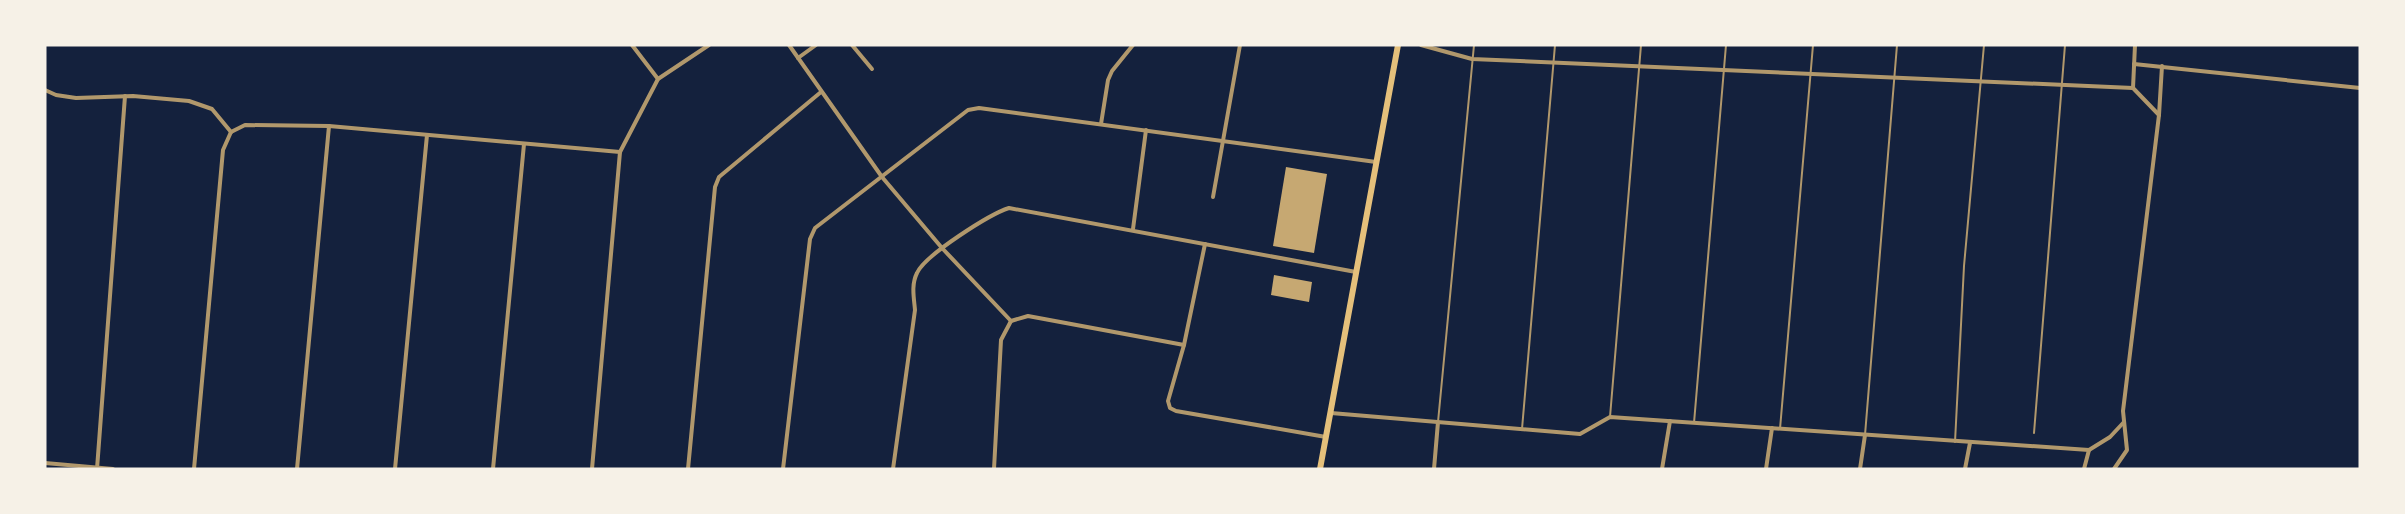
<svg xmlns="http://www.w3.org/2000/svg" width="2405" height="514" font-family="'DejaVu Sans',sans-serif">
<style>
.building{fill:#c6a872}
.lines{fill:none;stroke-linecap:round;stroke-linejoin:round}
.service{stroke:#b1986c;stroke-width:2}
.minor{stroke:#b1986c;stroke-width:4}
.primary{stroke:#e5c07b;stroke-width:6}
</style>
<rect width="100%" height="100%" fill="#14213d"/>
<g class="building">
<path d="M 1286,167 L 1327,174 L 1314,253 L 1273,246 Z"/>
<path d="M 1274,275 L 1312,282 L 1309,302 L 1271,295 Z"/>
</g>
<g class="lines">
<g class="service">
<path d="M 1610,417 L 1641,45"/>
<path d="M 1438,422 L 1474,45"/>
<path d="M 1694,423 L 1726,45"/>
<path d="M 1522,429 L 1555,45"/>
<path d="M 1780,429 L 1813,45"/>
<path d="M 2034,433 L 2065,45"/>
<path d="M 1865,435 L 1897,45"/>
<path d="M 1955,442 L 1964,266 L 1984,45"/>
</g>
<g class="minor">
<path d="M 632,45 L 658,79"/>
<path d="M 789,45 L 882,177 L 942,248 L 1011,321"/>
<path d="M 852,45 L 872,69"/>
<path d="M 1421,45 L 1472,59 L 2133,88 L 2159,115"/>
<path d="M 798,58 L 816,45"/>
<path d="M 2134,64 L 2360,88"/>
<path d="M 2133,88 L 2135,45"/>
<path d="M 45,90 L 56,95 L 76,98 L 133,96 L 189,101 L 212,109 L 231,132"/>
<path d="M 1101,124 L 1108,80 L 1112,71 L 1133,45"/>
<path d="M 231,132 L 245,125 L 329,126 L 620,152"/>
<path d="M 1213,197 L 1240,45"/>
<path d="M 1133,229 L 1146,130"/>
<path d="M 1205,244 L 1184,345 L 1168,401 L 1170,408 L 1176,411 L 1326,437"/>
<path d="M 1331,413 L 1580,434 L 1610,417 L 2089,450 L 2110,437 L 2124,422"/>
<path d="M 45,463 L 113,469"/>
<path d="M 97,469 L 125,96"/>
<path d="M 194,469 L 223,150 L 231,132"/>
<path d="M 297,469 L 329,126"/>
<path d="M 395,469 L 427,135"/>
<path d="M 493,469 L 524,144"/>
<path d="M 592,469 L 620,152 L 658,79 L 709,45"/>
<path d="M 688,469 L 715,187 L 719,177 L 821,92"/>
<path d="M 783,469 L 810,239 L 815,228 L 968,110 L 979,108 L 1376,162"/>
<path d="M 893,469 L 915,310 C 914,298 911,285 917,273 C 925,255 990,214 1009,208 L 1356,272"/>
<path d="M 994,469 L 1001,340 L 1011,321 L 1028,316 L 1184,345"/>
<path d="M 1434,469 L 1438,422"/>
<path d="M 1662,469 L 1670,421"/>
<path d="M 1766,469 L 1772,428"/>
<path d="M 1860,469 L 1865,435"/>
<path d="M 1965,469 L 1970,443"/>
<path d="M 2084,469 L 2089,450"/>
<path d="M 2114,469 L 2127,450 L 2123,411 L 2159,115 L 2162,66"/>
</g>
<path class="primary" d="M 1320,469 L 1398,45"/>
</g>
<rect width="2405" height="514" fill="none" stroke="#f6f1e7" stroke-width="93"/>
</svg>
